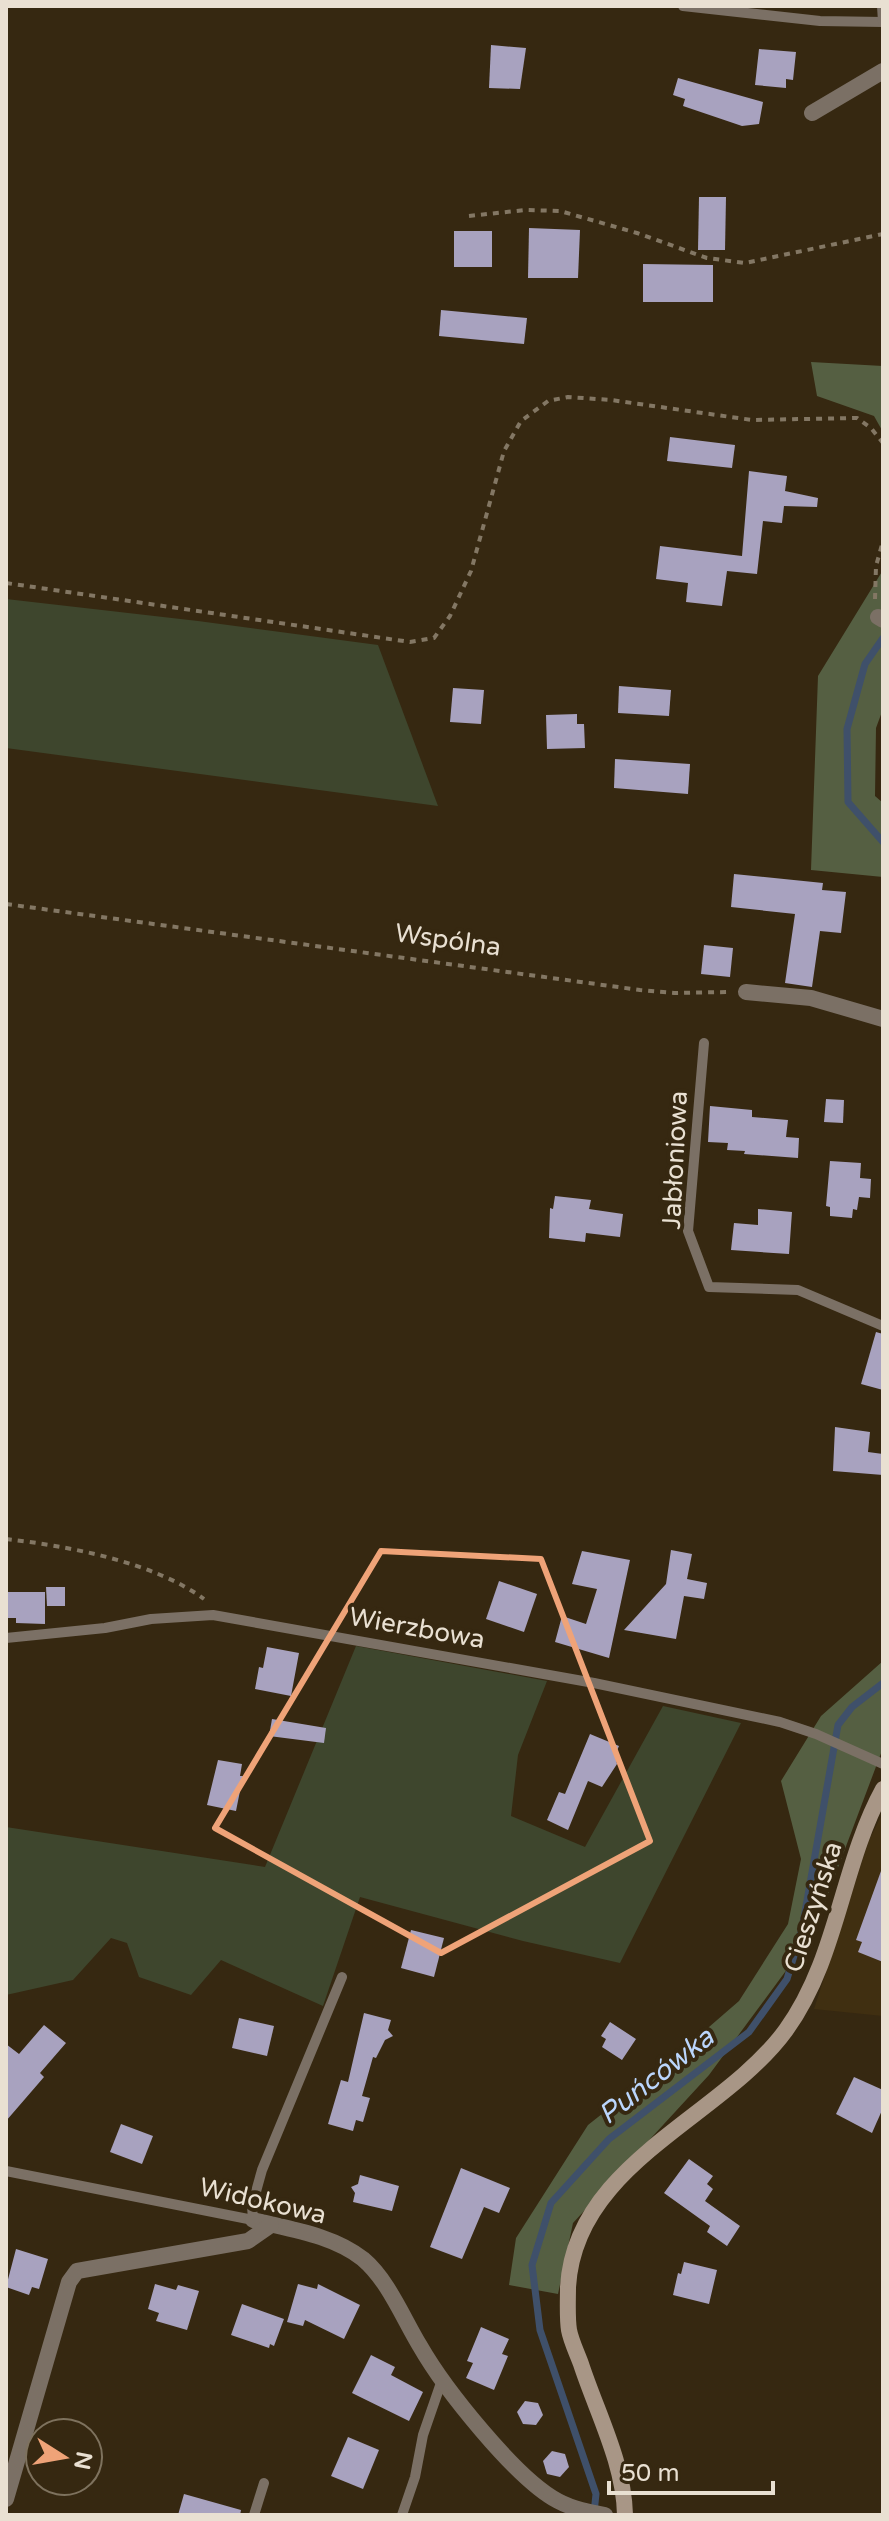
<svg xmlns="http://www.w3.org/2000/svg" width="889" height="2521" font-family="'Varela Round',sans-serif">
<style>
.built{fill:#402f11}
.green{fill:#3e462d}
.forest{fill:#555f42}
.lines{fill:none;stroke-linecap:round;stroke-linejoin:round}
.stream{stroke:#3f506a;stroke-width:7}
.building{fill:#a8a2bf}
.path{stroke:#837764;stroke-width:4;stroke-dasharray:6 6;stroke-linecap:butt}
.lane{stroke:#7b7065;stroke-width:10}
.street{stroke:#7b7065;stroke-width:16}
.secondary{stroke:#a89686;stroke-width:16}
.marked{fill:none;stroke:#efa378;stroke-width:6;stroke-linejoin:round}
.labels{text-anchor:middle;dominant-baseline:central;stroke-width:8;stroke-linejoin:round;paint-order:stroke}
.street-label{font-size:26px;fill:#e9e0d2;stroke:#362811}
.water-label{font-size:28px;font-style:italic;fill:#bad5fc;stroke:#362811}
</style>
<rect width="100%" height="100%" fill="#362811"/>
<path class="built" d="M 883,1813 L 883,2016 L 814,2009 L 869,1840 Z"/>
<g class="green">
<path d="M 6,599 L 198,621 L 378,645 L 438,806 L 6,748 Z"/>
<path d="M 356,1646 L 547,1681 L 518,1755 L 511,1816 L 585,1847 L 663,1706 L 741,1723 L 620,1963 L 523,1941 L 360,1897 L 323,2006 L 221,1960 L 191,1995 L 139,1977 L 127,1943 L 111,1938 L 73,1980 L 6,1995 L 6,1827 L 265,1867 Z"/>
</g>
<g class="forest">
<path d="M 811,362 L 883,366 L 883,432 L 874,416 L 817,396 Z"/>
<path d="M 883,570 L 883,709 L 876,728 L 875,796 L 883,803 L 883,877 L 811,870 L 818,676 Z"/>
<path d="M 883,1661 L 883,1748 L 813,1934 L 709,2075 L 573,2223 L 558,2294 L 509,2285 L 516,2238 L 588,2125 L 679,2053 L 739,2001 L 788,1924 L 801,1859 L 781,1781 L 821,1716 Z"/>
</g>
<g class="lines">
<g class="stream">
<path d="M 883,638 L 865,664 L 847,729 L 848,802 L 883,842"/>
<path d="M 594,2513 L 596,2494 L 540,2330 L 532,2265 L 551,2203 L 609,2139 L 749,2032 L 787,1979 L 802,1929 L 838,1725 L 852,1707 L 883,1683"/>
</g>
</g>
<g class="building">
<path d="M 491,45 L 526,48 L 520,89 L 489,88 Z"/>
<path d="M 759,49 L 796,52 L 793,80 L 786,79 L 786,88 L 755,85 Z"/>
<path d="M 678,78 L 763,102 L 759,124 L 742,126 L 683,106 L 685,99 L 673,95 Z"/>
<path d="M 699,197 L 726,197 L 725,250 L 698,250 Z"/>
<path d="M 529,228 L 580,230 L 578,278 L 528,278 Z"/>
<rect x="454" y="231" width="38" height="36"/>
<path d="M 643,264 L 713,265 L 713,302 L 643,302 Z"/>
<path d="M 441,310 L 527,318 L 524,344 L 439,336 Z"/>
<path d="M 670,437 L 735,445 L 732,468 L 667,461 Z"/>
<path d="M 749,471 L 787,476 L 785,491 L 818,498 L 817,507 L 784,506 L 782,523 L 763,521 L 757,574 L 727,571 L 722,606 L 686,602 L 688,583 L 656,579 L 660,546 L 742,556 Z"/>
<path d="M 619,686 L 671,690 L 669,716 L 618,713 Z"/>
<path d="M 453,688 L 484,690 L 481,724 L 450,722 Z"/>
<path d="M 577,714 L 577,724 L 584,724 L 585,748 L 547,749 L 546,715 Z"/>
<path d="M 615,759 L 690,764 L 688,794 L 614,788 Z"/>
<path d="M 734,874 L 823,883 L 822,890 L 846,892 L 841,933 L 820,931 L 812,987 L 785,983 L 795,914 L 731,907 Z"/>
<path d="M 704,945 L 733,948 L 730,977 L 701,974 Z"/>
<path d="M 826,1099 L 844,1100 L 843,1123 L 824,1122 Z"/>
<path d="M 710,1106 L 752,1110 L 752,1117 L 788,1120 L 786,1137 L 799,1138 L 798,1158 L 744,1154 L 745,1151 L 727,1150 L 728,1143 L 708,1142 Z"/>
<path d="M 830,1161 L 861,1163 L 860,1178 L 871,1179 L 870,1198 L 859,1197 L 857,1210 L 853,1209 L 852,1218 L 830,1216 L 830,1207 L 826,1206 Z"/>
<path d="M 555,1196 L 591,1200 L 589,1209 L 623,1214 L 620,1237 L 586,1233 L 585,1242 L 549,1238 L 550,1208 L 553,1209 Z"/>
<path d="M 758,1209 L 792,1212 L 789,1254 L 731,1250 L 734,1223 L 758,1225 Z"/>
<path d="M 876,1332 L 883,1334 L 883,1390 L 861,1384 Z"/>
<path d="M 835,1427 L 870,1432 L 868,1452 L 883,1454 L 883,1475 L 833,1471 Z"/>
<path d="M 671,1550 L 692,1554 L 687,1579 L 707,1583 L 704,1599 L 684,1596 L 676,1639 L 624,1630 L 666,1584 Z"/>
<path d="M 582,1551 L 630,1560 L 609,1658 L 555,1642 L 562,1616 L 586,1624 L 597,1589 L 572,1584 Z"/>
<path d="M 499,1581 L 537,1594 L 524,1632 L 486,1619 Z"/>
<path d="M 46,1587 L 65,1587 L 65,1606 L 47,1606 Z"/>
<path d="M 6,1592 L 45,1592 L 45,1624 L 16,1623 L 16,1618 L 6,1618 Z"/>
<path d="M 267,1647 L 299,1653 L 291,1696 L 255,1689 L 259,1667 L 263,1668 Z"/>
<path d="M 272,1719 L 326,1728 L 324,1743 L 269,1736 Z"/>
<path d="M 590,1734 L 619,1746 L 615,1755 L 617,1764 L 602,1787 L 588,1781 L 568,1830 L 547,1820 L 559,1792 L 565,1794 Z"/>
<path d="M 218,1760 L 242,1764 L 240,1776 L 243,1776 L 236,1811 L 207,1805 Z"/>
<path d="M 881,1871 L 883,1871 L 883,1962 L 858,1952 L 862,1942 L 856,1940 Z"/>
<path d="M 411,1930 L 444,1938 L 434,1977 L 401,1968 Z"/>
<path d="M 364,2013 L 391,2020 L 388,2030 L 393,2036 L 385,2040 L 376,2058 L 373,2057 L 362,2096 L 370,2098 L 363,2122 L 356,2120 L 353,2131 L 328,2124 L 341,2080 L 348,2082 Z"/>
<path d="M 239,2018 L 274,2026 L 267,2056 L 232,2048 Z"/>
<path d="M 610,2022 L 636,2039 L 622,2060 L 602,2047 L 606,2039 L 601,2036 Z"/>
<path d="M 44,2025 L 66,2043 L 40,2073 L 44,2077 L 6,2121 L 6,2044 L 19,2054 Z"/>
<path d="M 854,2077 L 883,2090 L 883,2108 L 872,2133 L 836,2114 Z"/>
<path d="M 121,2124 L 153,2136 L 142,2164 L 110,2152 Z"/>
<path d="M 689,2159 L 713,2176 L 707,2184 L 713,2189 L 705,2201 L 740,2226 L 727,2246 L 707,2232 L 710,2226 L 664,2193 Z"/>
<path d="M 461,2168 L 510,2188 L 499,2213 L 484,2207 L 462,2259 L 430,2247 Z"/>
<path d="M 360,2175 L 399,2186 L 392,2211 L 353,2202 L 355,2193 L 351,2187 L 358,2184 Z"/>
<path d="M 16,2249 L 48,2259 L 39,2289 L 32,2287 L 29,2295 L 6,2287 Z"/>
<path d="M 684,2262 L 717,2270 L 709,2304 L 673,2295 L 678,2273 L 681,2274 Z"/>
<path d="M 155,2284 L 176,2290 L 178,2285 L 199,2291 L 187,2330 L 156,2321 L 159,2313 L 148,2309 Z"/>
<path d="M 298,2284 L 317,2289 L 318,2284 L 360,2305 L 344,2339 L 305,2320 L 303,2326 L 287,2322 Z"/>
<path d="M 242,2304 L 284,2319 L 274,2346 L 270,2344 L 269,2348 L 231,2335 Z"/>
<path d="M 481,2327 L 509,2339 L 502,2354 L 508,2356 L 494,2390 L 466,2378 L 473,2363 L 467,2361 Z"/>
<path d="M 371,2355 L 395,2367 L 391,2375 L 423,2392 L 409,2421 L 352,2393 Z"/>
<path d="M 525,2401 L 538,2403 L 543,2415 L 536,2425 L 523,2424 L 517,2412 Z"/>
<path d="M 348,2437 L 379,2450 L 363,2489 L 331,2476 Z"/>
<path d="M 552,2451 L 565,2454 L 569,2467 L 560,2477 L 547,2474 L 543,2461 Z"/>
<path d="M 184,2494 L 241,2510 L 240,2515 L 178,2515 Z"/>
</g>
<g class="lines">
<g class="path">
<path d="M 469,216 L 525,210 L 560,211 L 637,233 L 707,258 L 745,263 L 883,234"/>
<path d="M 6,583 L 410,642 L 434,638 L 450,616 L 471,571 L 504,451 L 521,421 L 548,401 L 568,397 L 611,400 L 752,420 L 857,418 L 871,428 L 883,443"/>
<path d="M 875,599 L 876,566 L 883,541"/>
<path d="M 6,904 L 640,990 L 674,993 L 728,992"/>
<path d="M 6,1539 C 68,1546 154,1562 204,1599"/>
</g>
<g class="lane">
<path d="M 683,6 L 820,21 L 883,22"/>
<path d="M 882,6 L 883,22"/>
<path d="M 704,1043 L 688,1231 L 709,1287 L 798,1290 L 883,1326"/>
<path d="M 6,1638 L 105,1628 L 151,1619 L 213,1615 L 594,1683 L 780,1722 L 816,1734 L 883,1764"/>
<path d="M 6,2171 L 253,2220 L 252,2206 L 262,2170 L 342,1977"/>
<path d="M 254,2515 L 264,2483"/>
<path d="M 402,2515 L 415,2477 L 423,2435 L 442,2380"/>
</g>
<g class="street">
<path d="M 812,113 L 883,71"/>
<path d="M 878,617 L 883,620"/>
<path d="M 746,992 L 811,998 L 883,1019"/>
<path d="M 253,2220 C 289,2229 333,2235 363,2259 C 388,2280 403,2318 420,2346 C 444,2388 516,2479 558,2501 C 573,2509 589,2512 605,2515"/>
<path d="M 6,2499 L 69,2282 L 77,2271 L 248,2241 L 271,2225"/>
</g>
<path class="secondary" d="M 625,2515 C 624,2463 597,2413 581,2364 C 577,2353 571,2341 569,2330 C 567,2317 568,2300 568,2287 C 575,2163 722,2118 786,2030 C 838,1958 841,1866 883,1789"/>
</g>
<path class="marked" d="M 381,1551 L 541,1559 L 650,1841 L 441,1953 L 215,1828 Z"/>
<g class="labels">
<g class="street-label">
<text transform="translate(448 940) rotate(8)">Wspólna</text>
<text transform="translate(675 1160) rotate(-87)">Jabłoniowa</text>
<text transform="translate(417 1628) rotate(10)">Wierzbowa</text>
<text transform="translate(813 1907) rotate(-72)">Cieszyńska</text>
<text transform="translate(263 2201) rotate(13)">Widokowa</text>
</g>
<g class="water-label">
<text transform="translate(656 2076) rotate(-38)">Puńcówka</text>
</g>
</g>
<rect width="889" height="2521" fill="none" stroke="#e9e0d2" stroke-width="16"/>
<g transform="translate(64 2457) rotate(101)"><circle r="38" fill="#362811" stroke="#7e725e" stroke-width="2"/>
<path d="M0-6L14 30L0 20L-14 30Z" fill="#efa378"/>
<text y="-12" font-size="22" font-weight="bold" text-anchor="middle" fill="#e9e0d2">N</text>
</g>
<path d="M609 2481v12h164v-12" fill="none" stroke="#e9e0d2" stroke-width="4"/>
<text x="621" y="2481" font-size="24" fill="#e9e0d2" stroke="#362811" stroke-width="6" paint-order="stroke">50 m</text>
</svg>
